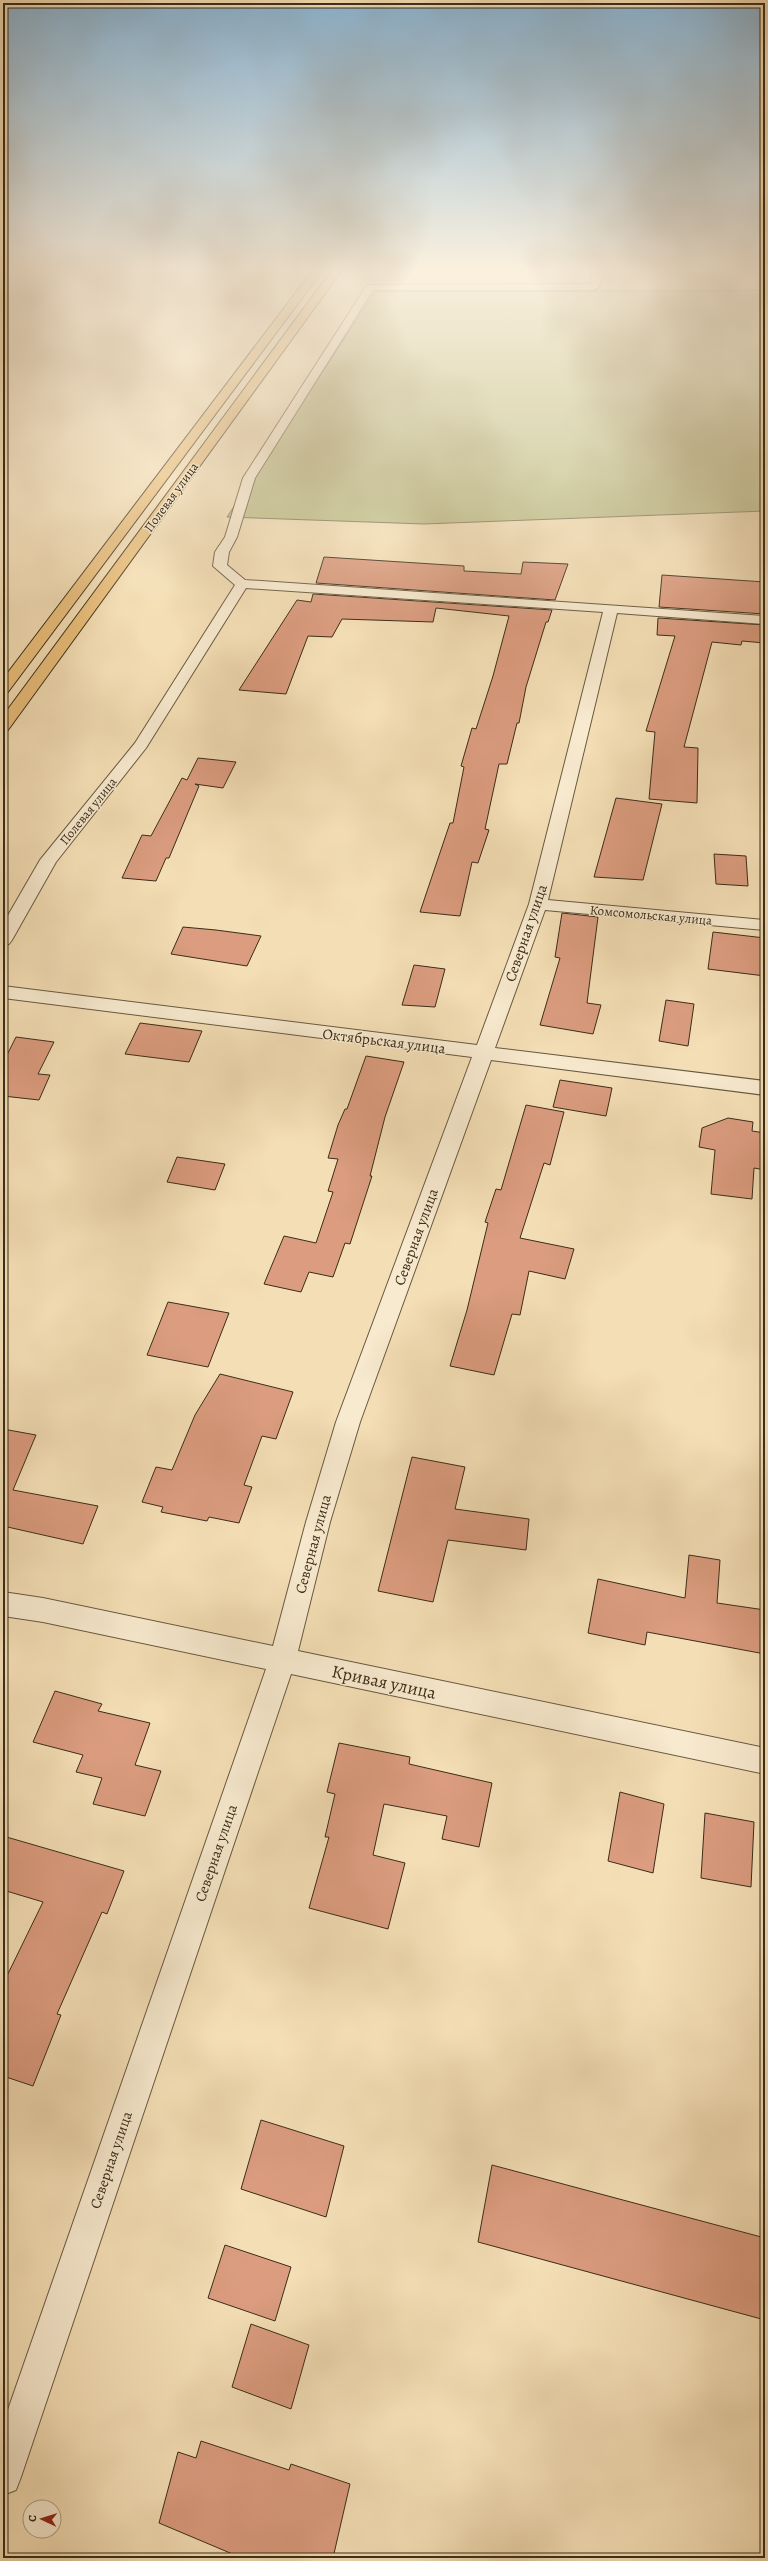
<svg xmlns="http://www.w3.org/2000/svg" width="768" height="2561" font-family="Alegreya,serif">
<style>
.green{fill:#bfc08b;stroke:#7d7652}
.building{fill:#db9c7f;stroke:#3b2d19}
.lines{fill:none;stroke-linecap:round;stroke-linejoin:round}
.street-casing{stroke:#695940;stroke-width:2}
.highway-casing{stroke:#3b2d19;stroke-width:2}
.street{fill:#f8eacf;fill-rule:evenodd}
.highway{fill:#eabf7a;fill-rule:evenodd}
.labels{text-anchor:middle;dominant-baseline:central;stroke-width:3;stroke-linejoin:round;paint-order:stroke}
.far-street-label{font-size:13px;fill:#3b2d19;stroke:#f8eacf}
.street-label{font-size:15px;fill:#3b2d19;stroke:#f8eacf}
.near-street-label{font-size:18px;fill:#3b2d19;stroke:#f8eacf}
</style>
<rect width="100%" height="100%" fill="#f4deb5"/>
<filter id="stains"><feTurbulence type="fractalNoise" baseFrequency=".005" numOctaves="4"/><feColorMatrix values="0 0 0 0 .2 0 0 0 0 .09 0 0 0 0 .02 0 0 0 .5 -.17"/></filter>
<radialGradient id="worn" r=".72"><stop offset=".6" stop-color="#630" stop-opacity="0"/><stop offset="1" stop-color="#630" stop-opacity=".3"/></radialGradient>
<path class="green" d="M 765,290 L 765,511 L 424,524 L 227,517 L 375,292 Z"/>
<g class="building">
<path d="M 324,557 L 464,566 L 464,571 L 521,574 L 523,562 L 568,564 L 555,600 L 316,583 Z"/>
<path d="M 662,575 L 765,582 L 765,614 L 659,607 Z"/>
<path d="M 313,594 L 552,610 L 548,622 L 546,622 L 526,687 L 519,723 L 517,723 L 507,764 L 499,764 L 485,829 L 489,830 L 478,863 L 472,862 L 460,916 L 420,912 L 450,823 L 453,823 L 464,767 L 461,766 L 472,728 L 476,729 L 493,676 L 509,616 L 436,608 L 433,622 L 342,619 L 332,637 L 308,636 L 286,694 L 239,690 L 297,600 L 311,602 Z"/>
<path d="M 658,618 L 765,625 L 765,643 L 742,641 L 741,645 L 712,642 L 684,747 L 698,748 L 697,803 L 649,799 L 655,732 L 646,731 L 675,636 L 657,635 Z"/>
<path d="M 198,758 L 236,762 L 223,788 L 195,784 L 199,786 L 169,858 L 166,858 L 156,881 L 122,878 L 142,835 L 151,836 L 182,778 L 187,780 Z"/>
<path d="M 616,798 L 662,804 L 643,880 L 594,877 Z"/>
<path d="M 714,854 L 746,856 L 748,886 L 716,884 Z"/>
<path d="M 562,913 L 598,917 L 587,1003 L 601,1005 L 593,1034 L 540,1025 L 560,958 L 555,957 Z"/>
<path d="M 183,927 L 216,930 L 261,936 L 247,966 L 171,954 Z"/>
<path d="M 713,932 L 765,938 L 765,976 L 708,969 Z"/>
<path d="M 414,965 L 445,969 L 435,1007 L 402,1005 Z"/>
<path d="M 666,1000 L 694,1004 L 688,1046 L 659,1041 Z"/>
<path d="M 140,1023 L 202,1031 L 189,1062 L 125,1054 Z"/>
<path d="M 16,1037 L 54,1042 L 38,1074 L 50,1075 L 39,1100 L 3,1096 L 3,1063 Z"/>
<path d="M 366,1056 L 404,1062 L 385,1117 L 370,1176 L 372,1176 L 350,1244 L 345,1243 L 333,1277 L 309,1272 L 301,1292 L 264,1284 L 284,1236 L 316,1243 L 333,1192 L 328,1191 L 338,1159 L 328,1158 L 338,1125 L 345,1109 L 347,1109 Z"/>
<path d="M 560,1080 L 612,1088 L 606,1116 L 553,1107 Z"/>
<path d="M 526,1105 L 564,1112 L 550,1165 L 544,1163 L 520,1238 L 574,1249 L 565,1279 L 529,1271 L 520,1315 L 512,1314 L 494,1375 L 450,1366 L 467,1310 L 488,1223 L 485,1222 L 496,1189 L 501,1190 Z"/>
<path d="M 728,1118 L 753,1122 L 752,1131 L 765,1133 L 765,1170 L 754,1168 L 752,1199 L 711,1194 L 715,1150 L 699,1147 L 702,1128 Z"/>
<path d="M 177,1157 L 225,1164 L 215,1190 L 167,1182 Z"/>
<path d="M 168,1302 L 229,1313 L 208,1367 L 147,1355 Z"/>
<path d="M 220,1374 L 293,1392 L 276,1439 L 262,1436 L 244,1485 L 252,1487 L 239,1523 L 209,1517 L 207,1521 L 161,1512 L 163,1507 L 142,1502 L 156,1467 L 172,1470 L 195,1415 Z"/>
<path d="M 3,1429 L 36,1435 L 13,1490 L 98,1506 L 83,1544 L 3,1526 Z"/>
<path d="M 412,1457 L 465,1467 L 455,1509 L 529,1519 L 526,1550 L 448,1540 L 433,1602 L 378,1591 Z"/>
<path d="M 689,1555 L 720,1560 L 717,1603 L 765,1610 L 765,1654 L 647,1632 L 645,1645 L 588,1633 L 598,1579 L 685,1598 Z"/>
<path d="M 55,1691 L 102,1704 L 98,1711 L 150,1723 L 135,1765 L 161,1771 L 145,1816 L 93,1804 L 102,1778 L 76,1772 L 83,1755 L 33,1742 Z"/>
<path d="M 339,1743 L 410,1757 L 409,1764 L 492,1783 L 479,1847 L 442,1839 L 447,1816 L 384,1804 L 373,1855 L 405,1863 L 388,1929 L 309,1908 L 329,1837 L 325,1837 L 335,1794 L 327,1792 Z"/>
<path d="M 620,1792 L 664,1804 L 653,1873 L 608,1861 Z"/>
<path d="M 705,1813 L 754,1822 L 751,1887 L 701,1878 Z"/>
<path d="M 3,1836 L 124,1871 L 107,1914 L 102,1912 L 57,2014 L 61,2015 L 33,2086 L 3,2076 L 3,1984 L 43,1902 L 3,1890 Z"/>
<path d="M 261,2120 L 344,2146 L 326,2217 L 241,2189 Z"/>
<path d="M 492,2165 L 765,2238 L 765,2320 L 478,2242 Z"/>
<path d="M 225,2245 L 291,2267 L 275,2321 L 208,2298 Z"/>
<path d="M 251,2324 L 309,2345 L 291,2409 L 232,2387 Z"/>
<path d="M 201,2441 L 289,2470 L 291,2464 L 350,2484 L 333,2558 L 242,2558 L 159,2523 L 178,2452 L 196,2458 Z"/>
</g>
<g class="lines">
<defs>
<path id="street" d="M 595,266 L 605,266 L 599,287 L 594,290 L 373,290 L 255,478 L 237,537 L 229,552 L 227,565 L 245,580 L 765,616 L 765,624 L 617,613 L 548,900 L 765,920 L 765,930 L 545,910 L 495,1048 L 765,1081 L 765,1095 L 491,1060 L 360,1422 L 330,1522 L 298,1651 L 765,1748 L 765,1774 L 291,1674 L 21,2477 L 16,2490 L 3,2495 L 3,2424 L 266,1669 L 43,1622 L 3,1616 L 3,1592 L 43,1598 L 273,1646 L 306,1522 L 336,1422 L 472,1057 L 3,998 L 3,986 L 477,1045 L 529,904 L 603,612 L 246,588 L 146,748 L 56,862 L 12,940 L 9,944 L 3,945 L 3,924 L 40,860 L 135,743 L 235,585 L 213,566 L 215,552 L 225,537 L 243,478 L 367,285 L 590,284 Z"/>
<g id="highway">
<path d="M 316,266 L 326,266 L 8,692 L 3,693 L 3,679 Z"/>
<path d="M 335,266 L 345,266 L 8,730 L 3,732 L 3,716 Z"/>
</g>
</defs>
<use href="#street" class="street-casing"/>
<use href="#highway" class="highway-casing"/>
<use href="#street" class="street"/>
<use href="#highway" class="highway"/>
</g>
<linearGradient id="sky" x2="0" y2="1"><stop stop-color="#8bb6d5"/><stop offset="0.43" stop-color="#faf0de"/><stop offset="1" stop-color="#faf0de" stop-opacity="0"/></linearGradient>
<rect width="768" height="625" fill="url(#sky)"/>
<g class="labels">
<g class="far-street-label">
<text transform="translate(171 497) rotate(-54)">Полевая улица</text>
<text transform="translate(88 811) rotate(-51)">Полевая улица</text>
<text transform="translate(651 915) rotate(5)">Комсомольская улица</text>
</g>
<g class="street-label">
<text transform="translate(526 933) rotate(-71)">Северная улица</text>
<text transform="translate(384 1041) rotate(7)">Октябрьская улица</text>
<text transform="translate(416 1237) rotate(-70)">Северная улица</text>
<text transform="translate(313 1544) rotate(-75)">Северная улица</text>
<text transform="translate(216 1853) rotate(-71)">Северная улица</text>
<text transform="translate(111 2160) rotate(-71)">Северная улица</text>
</g>
<g class="near-street-label">
<text transform="translate(384 1682) rotate(12)">Кривая улица</text>
</g>
</g>
<rect width="768" height="2561" fill="none" stroke="#f4deb5" stroke-width="16"/>
<rect x="4" y="4" width="760" height="2553" fill="none" stroke="#3b2d19" stroke-width="2"/>
<rect x="8" y="8" width="752" height="2545" fill="none" stroke="#3b2d19"/>
<g transform="translate(42 2519) rotate(274)"><circle r="19" fill="#f8eacf" stroke="#ac9e86"/>
<path d="M0-3L7 15L0 10L-7 15Z" fill="#8f2418"/>
<text y="-6" font-size="11" font-weight="bold" text-anchor="middle" fill="#3b2d19">С</text>
</g>
<rect width="100%" height="100%" filter="url(#stains)"/>
<rect width="100%" height="100%" fill="url(#worn)"/>
</svg>
